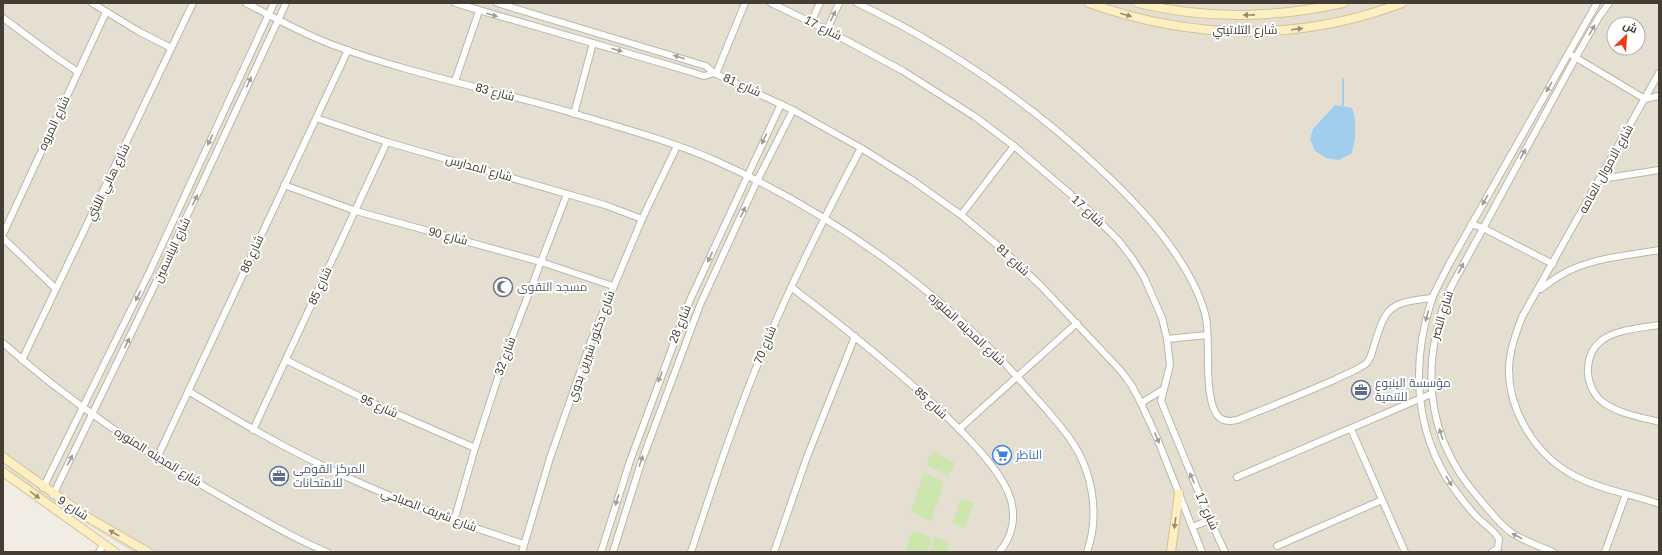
<svg xmlns="http://www.w3.org/2000/svg" width="1662" height="555" font-family="Helvetica,Cairo,sans-serif">
<style>
.residential{fill:#e5dfd2;fill-rule:evenodd}
.green{fill:#cce6ad}
.water{fill:#a1ceee}
.lines{fill:none;stroke-linecap:round;stroke-linejoin:round}
.stream{stroke:#a1ceee;stroke-width:2}
.minor-casing{stroke:#bdb5a7;stroke-width:8}
.secondary-casing{stroke:#d4c396;stroke-width:10}
.minor{stroke:#fff;stroke-width:6}
.secondary{stroke:#fdefc2;stroke-width:8}
.oneway{fill:#a19e9a}
.oneway2{fill:#978d74}
.labels{text-anchor:middle;dominant-baseline:central;stroke-width:4;stroke-linejoin:round;paint-order:stroke}
.street-label{font-size:12px;fill:#433d34;stroke:#fff}
.worship-label{font-size:12px;fill:#5b616d;stroke:#fff;text-anchor:start}
.service-label{font-size:12px;fill:#4e5e75;stroke:#fff;text-anchor:start}
.shop-label{font-size:12px;fill:#366cbe;stroke:#fff;text-anchor:start}
</style>
<rect width="100%" height="100%" fill="#f2ede4"/>
<path class="residential" d="M 3,3 L 1659,3 L 1659,552 L 133,552 L 38,494 L 3,464 ZM 1614,24 L 1638,24 L 1638,48 L 1614,48 Z"/>
<g class="green">
<path d="M 933,451 L 955,463 L 948,476 L 926,464 Z"/>
<path d="M 924,473 L 944,482 L 931,521 L 911,512 Z"/>
<path d="M 961,499 L 974,503 L 965,528 L 953,523 Z"/>
<path d="M 913,530 L 932,538 L 927,552 L 905,552 Z"/>
<path d="M 935,537 L 949,542 L 946,552 L 930,552 Z"/>
</g>
<path class="water" d="M 1335,105 L 1352,108 C 1357,119 1356,143 1351,154 L 1339,160 L 1326,158 L 1315,151 L 1310,139 L 1313,129 Z"/>
<g class="lines">
<path class="stream" d="M 1343,106 L 1343,79"/>
<defs>
<g id="minor">
<path d="M 92,3 L 138,31 L 171,48"/>
<path d="M 246,3 C 275,18 303,34 333,45 C 412,75 496,90 576,114 C 622,128 670,141 714,160 C 833,213 943,292 1029,390 C 1043,406 1058,422 1070,439 C 1093,471 1100,515 1087,552"/>
<path d="M 455,3 L 668,65 L 704,76 L 714,73"/>
<path d="M 497,3 L 706,66 L 714,73 L 793,110 L 861,148 L 912,180 L 961,215 L 1002,249 L 1041,286 L 1121,371 L 1132,386 L 1141,403 L 1157,438 L 1202,552"/>
<path d="M 771,3 L 827,30 L 903,71 L 974,116 L 1014,146 L 1081,203 L 1118,240 L 1132,258 L 1144,277 L 1162,318 L 1167,339 L 1170,365 L 1161,401 L 1210,520 L 1225,552"/>
<path d="M 857,3 C 945,45 1027,101 1098,167 C 1126,193 1154,221 1175,253 C 1188,272 1201,295 1206,318 C 1211,341 1202,403 1220,418 C 1225,422 1231,421 1237,420 C 1270,407 1302,394 1334,380 C 1344,375 1355,371 1364,365 C 1370,362 1371,355 1373,349 C 1386,307 1387,303 1432,298"/>
<path d="M 3,18 L 53,55 L 78,72"/>
<path d="M 811,22 L 820,3"/>
<path d="M 827,30 L 839,3"/>
<path d="M 1573,56 L 1645,99 L 1659,96"/>
<path d="M 1659,73 L 1522,317 C 1516,333 1510,349 1509,367 C 1508,411 1536,456 1575,476 C 1601,490 1632,494 1659,504"/>
<path d="M 716,74 L 745,3"/>
<path d="M 455,81 L 479,11"/>
<path d="M 574,114 L 593,43"/>
<path d="M 316,118 L 387,142 L 605,205 L 642,219"/>
<path d="M 1601,179 L 1659,170"/>
<path d="M 284,185 L 356,211 L 541,262 L 613,286"/>
<path d="M 961,215 L 1014,146"/>
<path d="M 1471,224 L 1483,228 L 1553,264"/>
<path d="M 3,234 L 106,12"/>
<path d="M 3,238 L 56,289"/>
<path d="M 791,287 C 845,328 898,370 947,417 C 968,438 996,465 1008,492 C 1017,512 1014,536 999,552"/>
<path d="M 1541,289 C 1551,281 1562,273 1575,268 C 1601,257 1631,255 1659,250"/>
<path d="M 1659,325 C 1627,330 1586,331 1588,374 C 1589,385 1595,397 1604,403 C 1620,414 1640,417 1659,422"/>
<path d="M 1167,339 L 1207,335"/>
<path d="M 3,343 C 75,407 154,459 238,506 C 267,522 296,540 327,552"/>
<path d="M 22,360 L 193,3"/>
<path d="M 286,360 L 379,406 L 475,448"/>
<path d="M 188,391 C 235,419 282,447 332,470 C 394,500 458,523 524,544"/>
<path d="M 1141,403 L 1164,389"/>
<path d="M 959,429 L 1077,323"/>
<path d="M 1351,429 L 1405,552"/>
<path d="M 253,430 L 387,142"/>
<path d="M 157,458 L 348,50"/>
<path d="M 1237,477 L 1431,394"/>
<path d="M 43,488 L 150,271 L 274,3"/>
<path d="M 53,495 L 159,276 L 286,3"/>
<path d="M 454,521 L 475,448 L 506,353 L 567,194"/>
<path d="M 1192,527 L 1210,520"/>
<path d="M 1277,546 L 1382,500"/>
<path d="M 99,552 L 103,545"/>
<path d="M 522,552 L 550,458 L 591,341 L 642,219 L 677,146"/>
<path d="M 601,552 L 630,461 L 690,300 L 781,104"/>
<path d="M 613,552 L 641,463 L 700,305 L 757,181 L 793,110"/>
<path d="M 691,552 C 714,482 737,412 766,344 C 794,277 827,212 861,148"/>
<path d="M 774,552 L 807,457 L 855,336"/>
<path d="M 1492,552 L 1498,548 L 1499,539 C 1494,530 1484,524 1477,517 C 1468,508 1460,497 1452,486 C 1414,431 1411,361 1432,299 C 1436,288 1443,277 1448,266 L 1597,3"/>
<path d="M 1553,552 C 1539,546 1524,541 1512,533 C 1500,525 1491,512 1482,502 C 1425,439 1419,368 1449,291 L 1576,57 L 1599,17 L 1609,3"/>
<path d="M 1605,552 L 1626,494"/>
</g>
<g id="secondary">
<path d="M 1089,3 C 1192,40 1299,42 1402,3"/>
<path d="M 1138,3 C 1207,20 1275,18 1343,3"/>
<path d="M 3,457 L 87,517 L 148,552"/>
<path d="M 3,472 L 115,552"/>
<path d="M 1171,552 L 1179,493"/>
</g>
</defs>
<use href="#minor" class="minor-casing"/>
<use href="#secondary" class="secondary-casing"/>
<use href="#minor" class="minor"/>
<use href="#secondary" class="secondary"/>
</g>
<defs><path id="oneway-solid" d="M-6-.8H1V-3.2L6.5 0L1 3.2V.8H-6Z"/></defs>
<g class="oneway">
<use href="#oneway-solid" transform="translate(492 15) rotate(16)"/>
<use href="#oneway-solid" transform="translate(833 16) rotate(-65)"/>
<use href="#oneway-solid" transform="translate(1592 30) rotate(-60)"/>
<use href="#oneway-solid" transform="translate(617 50) rotate(16)"/>
<use href="#oneway-solid" transform="translate(679 57) rotate(-162)"/>
<use href="#oneway-solid" transform="translate(249 82) rotate(-65)"/>
<use href="#oneway-solid" transform="translate(1549 87) rotate(120)"/>
<use href="#oneway-solid" transform="translate(764 139) rotate(116)"/>
<use href="#oneway-solid" transform="translate(210 140) rotate(115)"/>
<use href="#oneway-solid" transform="translate(1523 154) rotate(-61)"/>
<use href="#oneway-solid" transform="translate(195 200) rotate(-65)"/>
<use href="#oneway-solid" transform="translate(1485 200) rotate(120)"/>
<use href="#oneway-solid" transform="translate(743 212) rotate(-65)"/>
<use href="#oneway-solid" transform="translate(710 257) rotate(115)"/>
<use href="#oneway-solid" transform="translate(1461 268) rotate(-62)"/>
<use href="#oneway-solid" transform="translate(138 296) rotate(116)"/>
<use href="#oneway-solid" transform="translate(1427 316) rotate(106)"/>
<use href="#oneway-solid" transform="translate(127 343) rotate(-64)"/>
<use href="#oneway-solid" transform="translate(660 377) rotate(110)"/>
<use href="#oneway-solid" transform="translate(1441 434) rotate(-108)"/>
<use href="#oneway-solid" transform="translate(1157 438) rotate(67)"/>
<use href="#oneway-solid" transform="translate(70 460) rotate(-64)"/>
<use href="#oneway-solid" transform="translate(641 461) rotate(-71)"/>
<use href="#oneway-solid" transform="translate(1192 478) rotate(-113)"/>
<use href="#oneway-solid" transform="translate(1449 481) rotate(59)"/>
<use href="#oneway-solid" transform="translate(617 500) rotate(108)"/>
<use href="#oneway-solid" transform="translate(1517 536) rotate(-153)"/>
</g>
<g class="oneway2">
<use href="#oneway-solid" transform="translate(1126 15) rotate(16)"/>
<use href="#oneway-solid" transform="translate(1249 15) rotate(179)"/>
<use href="#oneway-solid" transform="translate(1297 29) rotate(-7)"/>
<use href="#oneway-solid" transform="translate(35 495) rotate(36)"/>
<use href="#oneway-solid" transform="translate(1175 523) rotate(98)"/>
<use href="#oneway-solid" transform="translate(114 533) rotate(-150)"/>
</g>
<defs>
<symbol id="mosque-ring" viewBox="-11 -11 22 22"><circle r="9.5" fill="#fff" stroke="#6b7280" stroke-width="1.5"/><path d="M3.5-4.9A6 6 0 1 0 3.5 4.9A5 5 0 1 1 3.5-4.9Z" fill="#6b7280"/></symbol>
<symbol id="office-ring" viewBox="-11 -11 22 22"><circle r="9.5" fill="#fff" stroke="#5c6f8a" stroke-width="1.5"/><path d="M-6-3h4V-5.5h4V-3h4V5H-6ZM-1-4.5V-3h2v-1.5ZM-6 0V1H6V0Z" fill="#5c6f8a"/></symbol>
<symbol id="supermarket-ring" viewBox="-11 -11 22 22"><circle r="9.5" fill="#fff" stroke="#3f7fe0" stroke-width="1.5"/><path d="M-6-5.5h2.5l.6 2H6L4.5 2H-2.5L-4.4-4H-6ZM-1.5 3.2a1.3 1.3 0 1 0 .1 0ZM3 3.2a1.3 1.3 0 1 0 .1 0Z" fill="#3f7fe0"/></symbol>
</defs>
<g fill-rule="evenodd">
<use href="#mosque-ring" x="492" y="276" width="22" height="22"/>
<use href="#office-ring" x="1350" y="379" width="22" height="22"/>
<use href="#supermarket-ring" x="991" y="444" width="22" height="22"/>
<use href="#office-ring" x="268" y="465" width="22" height="22"/>
</g>
<g class="labels">
<g class="street-label">
<text transform="translate(823 28) rotate(27)">شارع 17</text>
<text x="1245" y="30">شارع التلاتيني</text>
<text transform="translate(742 85) rotate(24)">شارع 81</text>
<text transform="translate(495 92) rotate(15)">شارع 83</text>
<text transform="translate(54 123) rotate(-65)">شارع المروه</text>
<text transform="translate(479 168) rotate(16)">شارع المدارس</text>
<text transform="translate(1606 169) rotate(-61)">شارع الاموال العامه</text>
<text transform="translate(108 182) rotate(-64)">شارع هاني الليثي</text>
<text transform="translate(1088 211) rotate(43)">شارع 17</text>
<text transform="translate(448 236) rotate(15)">شارع 90</text>
<text transform="translate(172 250) rotate(-65)">شارع الياسمين</text>
<text transform="translate(252 254) rotate(-65)">شارع 86</text>
<text transform="translate(1013 260) rotate(43)">شارع 81</text>
<text transform="translate(320 286) rotate(-65)">شارع 85</text>
<text transform="translate(1442 315) rotate(-73)">شارع النصر</text>
<text transform="translate(680 324) rotate(-68)">شارع 28</text>
<text transform="translate(967 329) rotate(43)">شارع المدينه المنوره</text>
<text transform="translate(765 345) rotate(-67)">شارع 70</text>
<text transform="translate(591 346) rotate(-70)">شارع دكتور شيرين بدوي</text>
<text transform="translate(505 356) rotate(-70)">شارع 32</text>
<text transform="translate(931 403) rotate(43)">شارع 85</text>
<text transform="translate(379 406) rotate(25)">شارع 95</text>
<text transform="translate(158 457) rotate(32)">شارع المدينه المنوره</text>
<text transform="translate(73 508) rotate(33)">شارع 9</text>
<text transform="translate(429 510) rotate(21)">شارع شريف الصباحي</text>
<text transform="translate(1207 511) rotate(66)">شارع 17</text>
</g>
<g class="worship-label">
<text x="517" y="287">مسجد التقوى</text>
</g>
<g class="service-label">
<text x="1375" y="383">مؤسسة الينبوع<tspan x="1375" dy="14">للتنمية</tspan></text>
<text x="293" y="469">المركز القومى<tspan x="293" dy="14">للامتحانات</tspan></text>
</g>
<g class="shop-label">
<text x="1016" y="455">الناظر</text>
</g>
</g>
<rect width="1662" height="555" fill="none" stroke="#433d34" stroke-width="8"/>
<g transform="translate(1626 36) rotate(25)"><circle r="19" fill="#ffffff" stroke="#b4b1ae"/>
<path d="M0-3L7 15L0 10L-7 15Z" fill="#f53917"/>
<text y="-6" font-size="11" font-weight="bold" text-anchor="middle" fill="#433d34">ش</text>
</g>
</svg>
